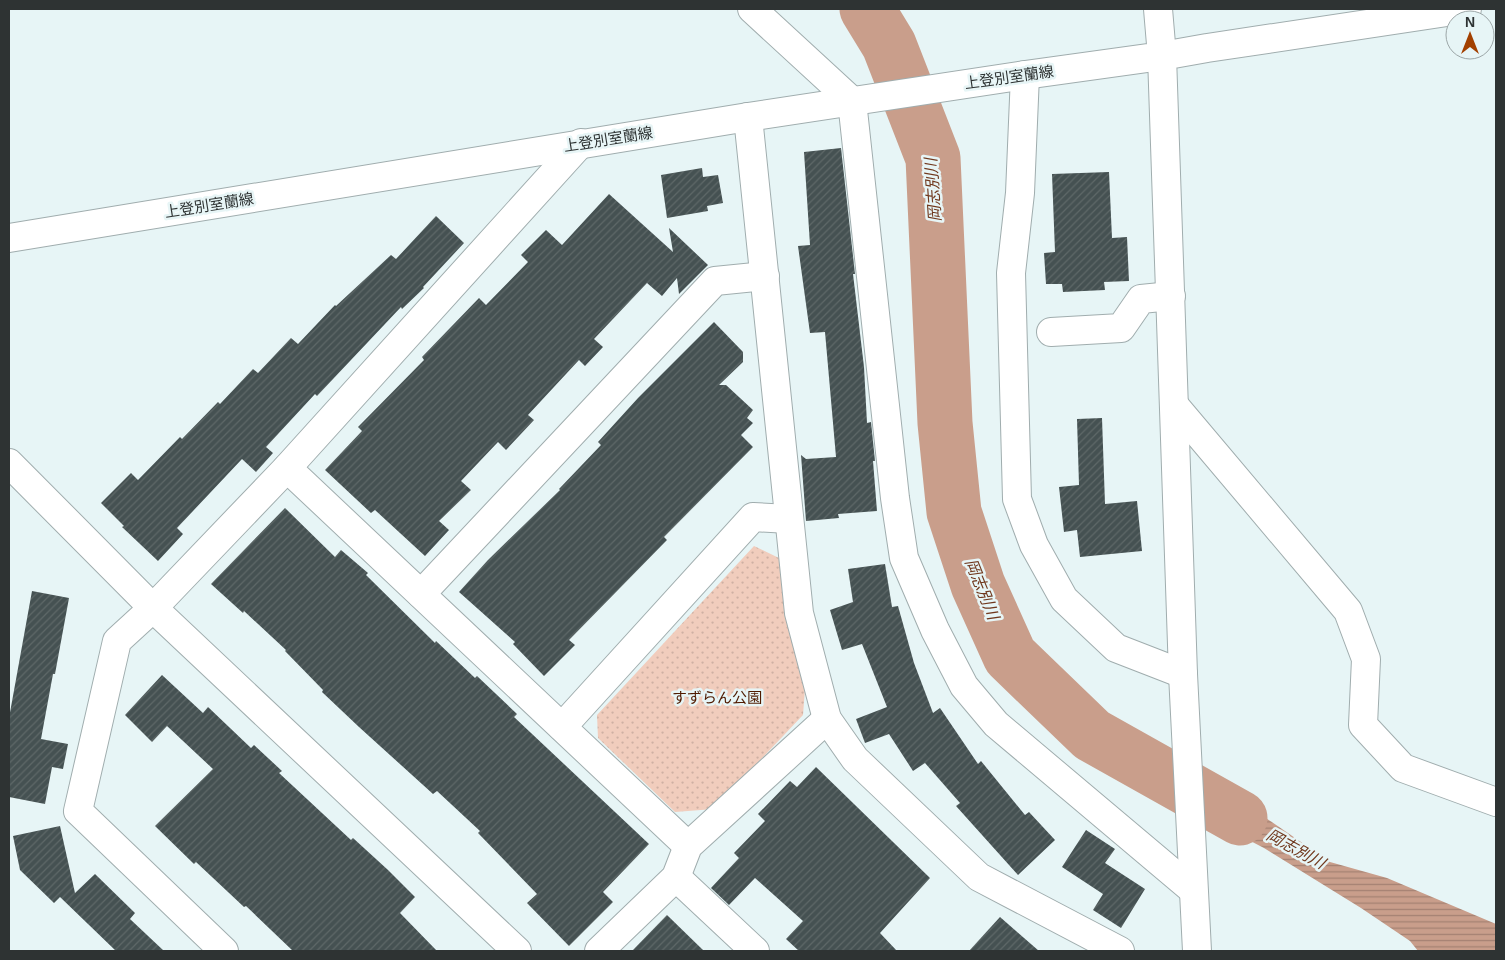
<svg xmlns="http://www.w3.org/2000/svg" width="1505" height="960" font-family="Helvetica,'Noto Sans JP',sans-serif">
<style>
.grass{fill:url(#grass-dots)}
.water{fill:url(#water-rules)}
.pier{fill:#e7f5f6}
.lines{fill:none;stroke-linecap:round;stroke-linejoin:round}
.river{stroke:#c99e8b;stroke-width:55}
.building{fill:url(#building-hatch)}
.minor-casing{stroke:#a0adae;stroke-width:30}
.major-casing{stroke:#a0adae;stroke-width:30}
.minor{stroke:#fff;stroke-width:28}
.major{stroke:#fff;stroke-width:28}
.labels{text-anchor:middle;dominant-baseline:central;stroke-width:5;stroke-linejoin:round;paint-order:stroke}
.street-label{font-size:15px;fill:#2e3333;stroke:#e7f5f6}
.park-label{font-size:15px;fill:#501b00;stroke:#e7f5f6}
.water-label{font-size:16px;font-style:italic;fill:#70381d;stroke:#e7f5f6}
</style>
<defs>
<pattern id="grass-dots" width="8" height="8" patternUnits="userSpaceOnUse" patternTransform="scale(1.25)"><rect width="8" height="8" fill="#f1cdbd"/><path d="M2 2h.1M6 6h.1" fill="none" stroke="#cfb0a3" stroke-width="1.8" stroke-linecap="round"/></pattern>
<pattern id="water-rules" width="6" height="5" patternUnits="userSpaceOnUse" patternTransform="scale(1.25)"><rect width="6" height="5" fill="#c99e8b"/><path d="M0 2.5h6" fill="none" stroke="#a48172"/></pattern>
<pattern id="building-hatch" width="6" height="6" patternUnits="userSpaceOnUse" patternTransform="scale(1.25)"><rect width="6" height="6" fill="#455152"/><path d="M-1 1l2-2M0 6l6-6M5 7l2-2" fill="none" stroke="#5e6868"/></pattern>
</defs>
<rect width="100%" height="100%" fill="#e7f5f6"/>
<path class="grass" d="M 754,546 L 781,559 L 784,610 L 805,689 L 803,715 L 714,809 L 675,812 L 598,738 L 597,715 Z"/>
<path class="water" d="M 1200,766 L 1225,796 L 1247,805 L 1330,862 L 1387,878 L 1496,924 L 1496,951 L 1418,951 L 1410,941 L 1361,908 L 1264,848 L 1202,816 Z"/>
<path class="pier" d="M 1200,764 L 1216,781 L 1219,828 L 1201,819 Z"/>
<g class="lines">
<path class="river" d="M 867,9 L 889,45 L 933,158 L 945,423 L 954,512 L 978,585 L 1010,656 L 1092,735 L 1240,818"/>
</g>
<g class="building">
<path d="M 841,148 L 855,274 L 853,274 L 864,367 L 867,423 L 871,422 L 875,461 L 873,461 L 877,511 L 838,514 L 839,518 L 806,521 L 801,455 L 806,459 L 836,457 L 825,332 L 810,333 L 798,246 L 810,245 L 804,152 Z"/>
<path d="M 702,168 L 703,177 L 718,175 L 723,203 L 707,206 L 708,211 L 667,218 L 661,175 Z"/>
<path d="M 1109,172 L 1112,238 L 1127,237 L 1129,281 L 1104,282 L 1105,290 L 1063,292 L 1062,284 L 1046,284 L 1044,253 L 1055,252 L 1052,174 Z"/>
<path d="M 609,194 L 673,252 L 669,228 L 708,265 L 679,294 L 677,278 L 662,296 L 647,283 L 594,339 L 603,347 L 585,366 L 579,360 L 528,415 L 534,420 L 506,450 L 498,442 L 461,481 L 471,490 L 439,521 L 449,530 L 425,556 L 375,510 L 371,513 L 325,470 L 362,431 L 358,427 L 424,360 L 422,357 L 479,298 L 486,305 L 528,262 L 521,255 L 546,230 L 562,245 Z"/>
<path d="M 436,216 L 464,243 L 423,287 L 424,288 L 402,309 L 401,307 L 317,396 L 315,394 L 266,447 L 273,453 L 256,472 L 242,459 L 177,528 L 183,534 L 158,561 L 122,527 L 124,526 L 101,503 L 131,473 L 138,480 L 180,437 L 182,439 L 218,402 L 220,404 L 253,369 L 258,373 L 291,338 L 298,344 L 335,305 L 336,306 L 391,255 L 396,259 Z"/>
<path d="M 714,322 L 743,352 L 743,362 L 719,385 L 726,385 L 753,410 L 747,418 L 753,423 L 741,435 L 753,447 L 664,537 L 667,540 L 569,640 L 575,645 L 544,676 L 513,644 L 515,642 L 459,592 L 488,560 L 560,490 L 559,489 L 601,445 L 598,442 L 638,398 Z"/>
<path d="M 1102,418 L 1105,504 L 1137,501 L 1142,551 L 1080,557 L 1077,530 L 1064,532 L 1059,487 L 1079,485 L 1077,419 Z"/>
<path d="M 285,508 L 335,557 L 341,550 L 368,573 L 366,575 L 435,643 L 436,641 L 475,678 L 477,676 L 517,714 L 514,717 L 649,844 L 603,892 L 613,902 L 569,946 L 527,903 L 537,894 L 478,833 L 480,831 L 437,791 L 433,794 L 359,727 L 322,692 L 323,690 L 285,651 L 286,650 L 244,611 L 243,613 L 211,584 Z"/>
<path d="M 885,564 L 892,607 L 898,606 L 914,663 L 933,713 L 940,708 L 978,764 L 981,761 L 1025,815 L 1029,812 L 1055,840 L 1018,875 L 956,806 L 960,803 L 925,763 L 913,771 L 889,734 L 865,743 L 856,719 L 887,707 L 862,644 L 842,650 L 830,610 L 853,602 L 848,569 Z"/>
<path d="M 32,591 L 69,598 L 55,674 L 53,674 L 41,739 L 68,744 L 63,769 L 52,767 L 45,804 L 9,797 L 9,718 Z"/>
<path d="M 162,675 L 203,713 L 208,707 L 251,748 L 254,745 L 282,771 L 279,773 L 351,840 L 353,838 L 388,870 L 415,897 L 400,913 L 437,951 L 293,951 L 246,906 L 244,907 L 196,862 L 194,864 L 155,826 L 213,769 L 167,726 L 152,742 L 125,715 Z"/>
<path d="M 816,767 L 930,878 L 880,933 L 897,951 L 799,951 L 786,939 L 803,921 L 755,878 L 729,905 L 711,888 L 739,858 L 734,853 L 765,821 L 758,814 L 790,781 L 797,787 Z"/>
<path d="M 60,826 L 75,893 L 95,874 L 135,913 L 130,919 L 164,951 L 116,951 L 60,897 L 54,903 L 20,870 L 13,836 Z"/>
<path d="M 1086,830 L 1115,849 L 1105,863 L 1145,889 L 1121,928 L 1093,910 L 1103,894 L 1062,867 Z"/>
<path d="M 667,915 L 704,951 L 632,951 Z"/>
<path d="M 1000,917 L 1039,951 L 969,951 Z"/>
</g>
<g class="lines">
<defs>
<g id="minor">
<path d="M 752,9 L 852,101 L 895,498 L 904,558 L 935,630 L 964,686 L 996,724 L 1193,890"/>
<path d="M 1025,75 L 1020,193 L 1011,273 L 1017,499 L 1034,545 L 1064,599 L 1116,648 L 1183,674"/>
<path d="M 748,117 L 799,613 L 827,719 L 855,759 L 979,877 L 1120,951"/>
<path d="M 1051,332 L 1121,328 L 1141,299 L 1171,296"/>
<path d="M 1175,406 L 1348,611 L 1366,659 L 1363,725 L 1403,768 L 1496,802"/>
<path d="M 9,463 L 153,608 L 517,951"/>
<path d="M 287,468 L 688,846"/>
<path d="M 421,594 L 715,281 L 765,276"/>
<path d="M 562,727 L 753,517 L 789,519"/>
<path d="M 676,877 L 755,951"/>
<path d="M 224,951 L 78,811 L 117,641 L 153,608 L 287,468 L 581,143"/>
<path d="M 599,951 L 676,877 L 688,846 L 827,719"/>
<path d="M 1197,951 L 1183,674 L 1162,56 L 1207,48 L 1467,9"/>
</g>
<path id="major" d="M 9,238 L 748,117 L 1025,75 L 1162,56 L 1158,9"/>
</defs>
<use href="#minor" class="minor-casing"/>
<use href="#major" class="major-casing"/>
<use href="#minor" class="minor"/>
<use href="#major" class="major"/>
</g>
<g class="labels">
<g class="street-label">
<text transform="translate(1009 77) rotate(-8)">上登別室蘭線</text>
<text transform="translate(608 139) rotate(-9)">上登別室蘭線</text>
<text transform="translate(209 205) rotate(-9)">上登別室蘭線</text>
</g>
<g class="park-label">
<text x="717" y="697">すずらん公園</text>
</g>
<g class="water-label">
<text transform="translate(933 190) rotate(-94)">岡志別川</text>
<text transform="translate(982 589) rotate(68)">岡志別川</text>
<text transform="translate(1296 849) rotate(29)">岡志別川</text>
</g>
</g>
<rect width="1505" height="960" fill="none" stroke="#2e3333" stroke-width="20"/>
<g transform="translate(1470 35)"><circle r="24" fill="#e7f5f6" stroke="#9da7a8"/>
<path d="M0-4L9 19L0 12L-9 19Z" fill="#a24000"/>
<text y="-8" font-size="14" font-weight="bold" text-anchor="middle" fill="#2e3333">N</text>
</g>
</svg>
